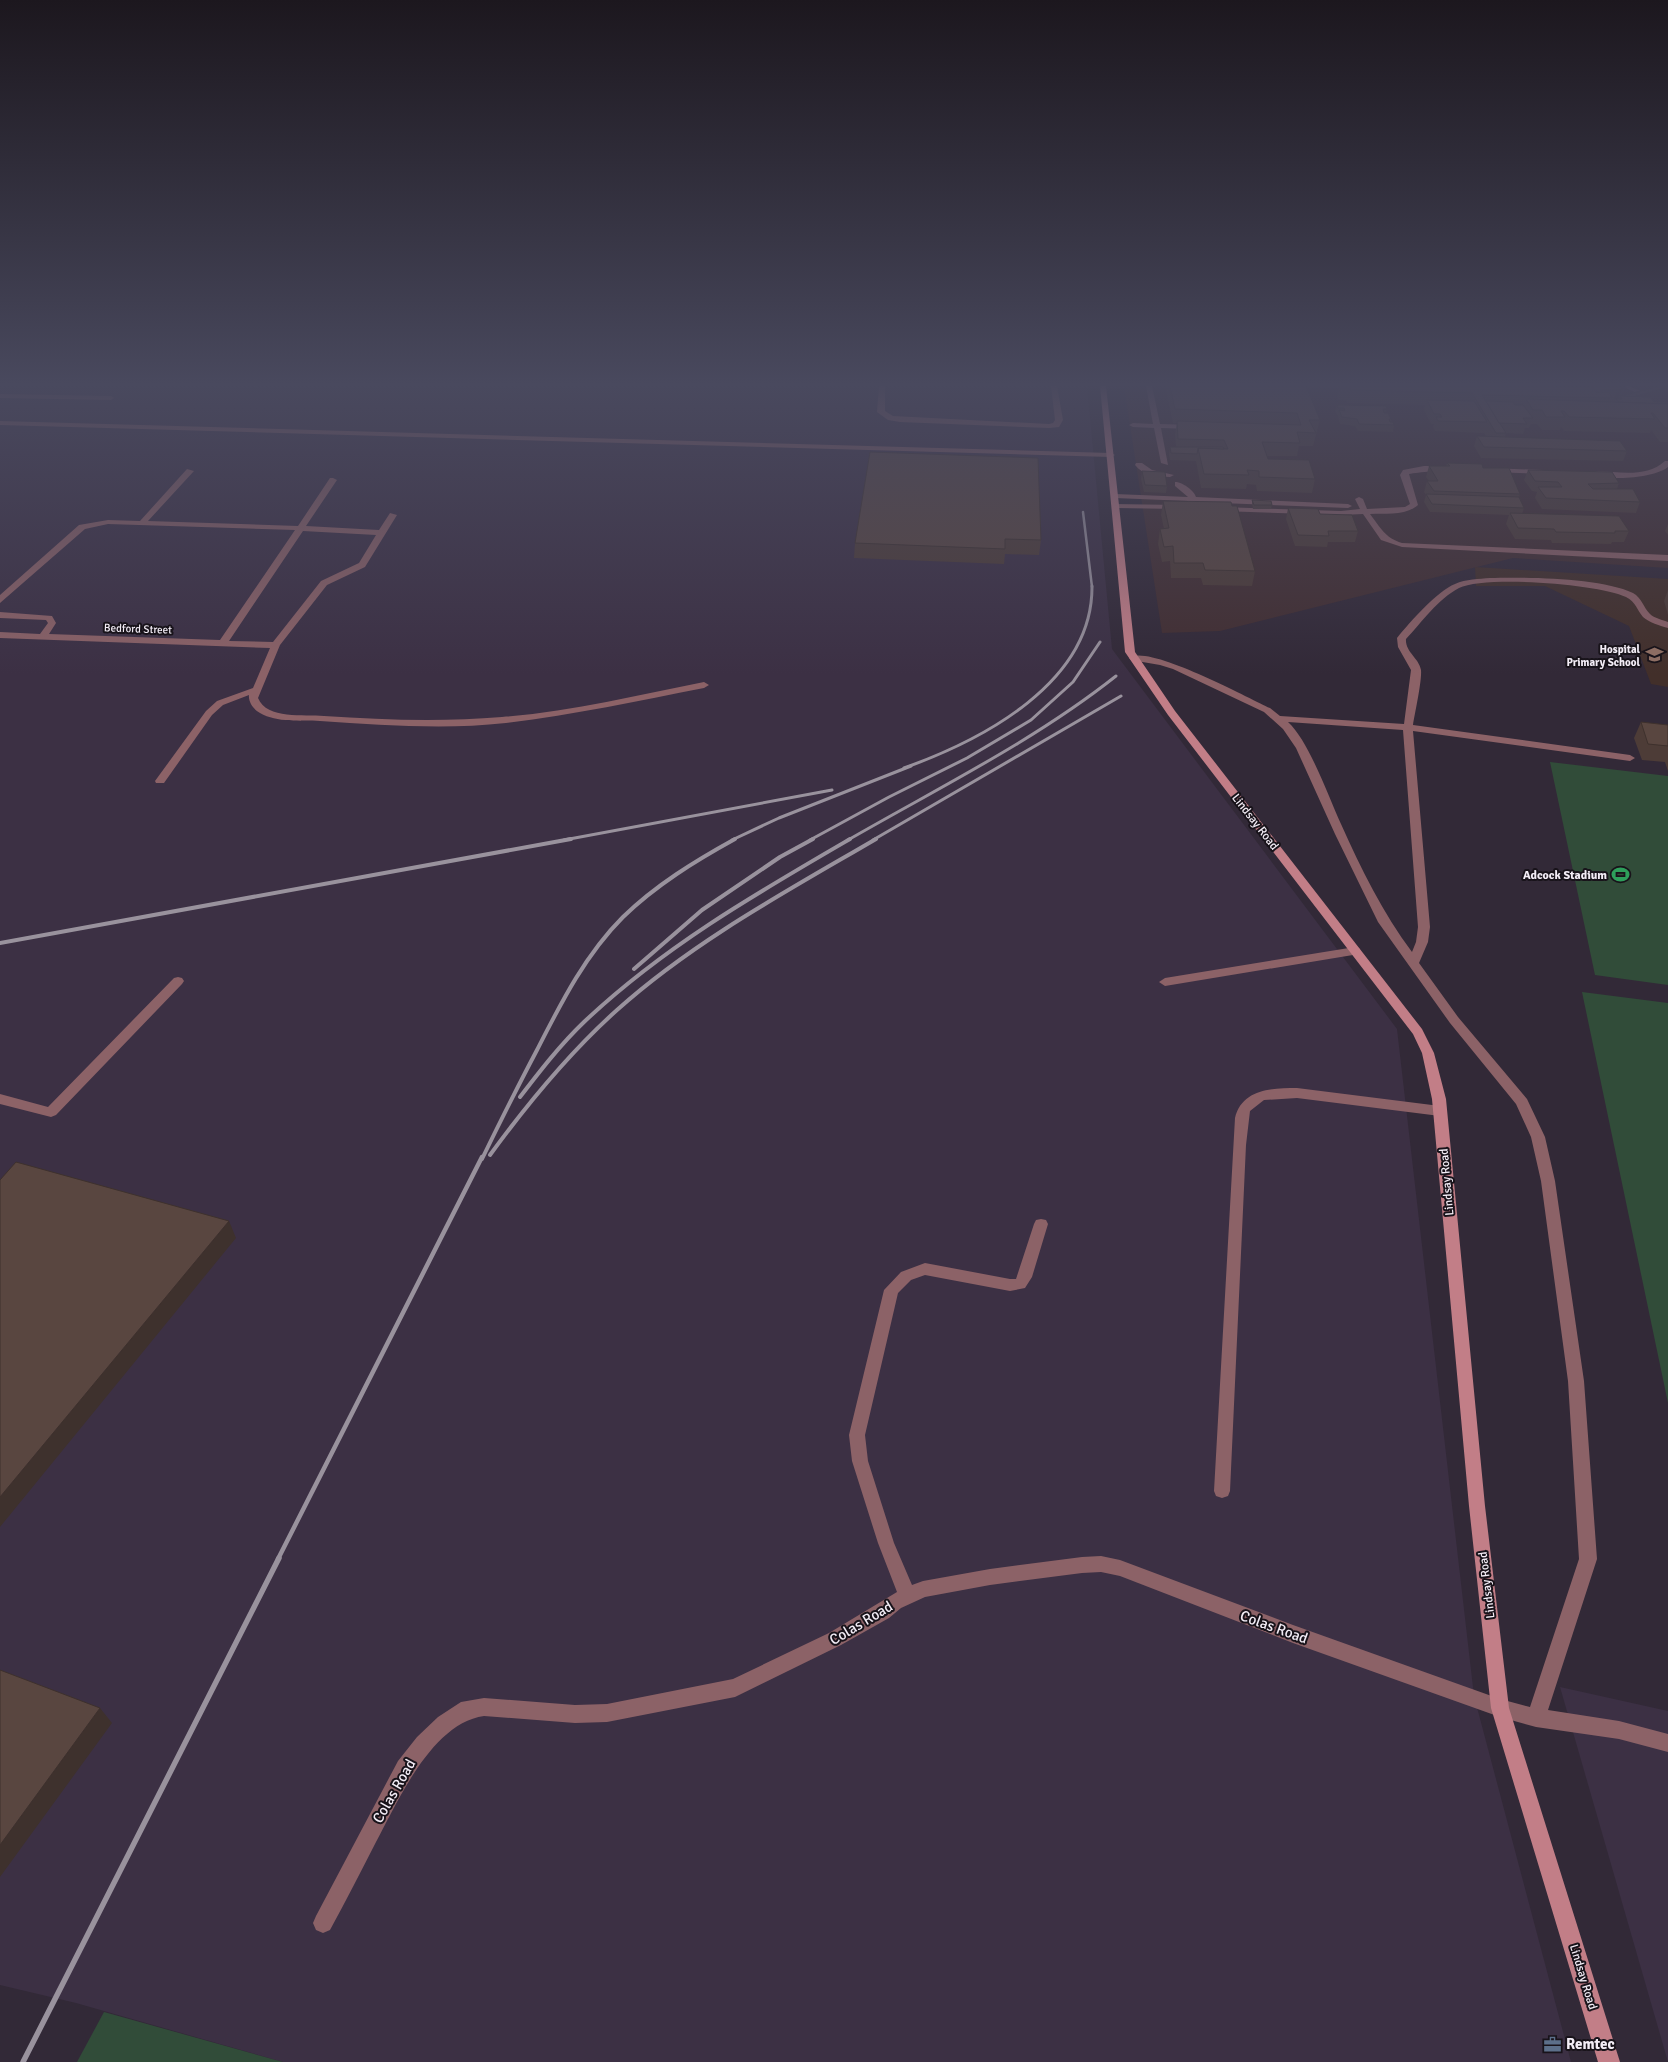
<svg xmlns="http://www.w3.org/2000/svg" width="1668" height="2062" font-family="Signika,sans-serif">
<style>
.built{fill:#3c3044}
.education{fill:#422f2a}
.medical{fill:#422e31}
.green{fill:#314c39}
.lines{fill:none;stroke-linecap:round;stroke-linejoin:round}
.lane{fill:#8c6267;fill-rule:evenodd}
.secondary{fill:#c27e87;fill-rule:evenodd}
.rail-far4{stroke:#99929d;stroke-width:2.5}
.rail-far3{stroke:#99929d;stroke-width:3}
.rail-far2{stroke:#99929d;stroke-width:4}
.rail-far1{stroke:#99929d;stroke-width:4.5}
.rail{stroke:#99929d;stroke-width:5.5}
.wall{fill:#4d3c37}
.shaded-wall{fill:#3e312d}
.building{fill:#594640;stroke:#3e312d}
.labels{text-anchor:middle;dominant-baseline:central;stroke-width:4;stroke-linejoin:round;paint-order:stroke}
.far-street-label{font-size:11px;fill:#f3edf6;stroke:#18131a}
.far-poi-label{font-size:11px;font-weight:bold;fill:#f3edf6;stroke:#18131a;text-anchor:end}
.street-label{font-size:12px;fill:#f3edf6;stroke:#18131a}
.poi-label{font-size:12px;font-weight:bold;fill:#f3edf6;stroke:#18131a;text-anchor:end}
.near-street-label{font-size:15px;fill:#f3edf6;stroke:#18131a}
.near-poi-label{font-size:15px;font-weight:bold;fill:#f3edf6;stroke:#18131a;text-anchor:start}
</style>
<rect width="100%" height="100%" fill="#322937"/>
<g class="built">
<path d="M 0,386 L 1087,386 L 1112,649 L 1397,1029 L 1474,1696 L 1571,2062 L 283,2062 L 76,2003 L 0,1985 Z"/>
<path d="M 1560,1687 L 1668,1711 L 1668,2062 Z"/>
</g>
<path class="education" d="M 1475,567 L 1668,579 L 1668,687 L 1651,684 L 1629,626 L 1545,586 L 1476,586 Z"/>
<path class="medical" d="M 1124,386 L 1668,386 L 1668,568 L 1513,558 L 1220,631 L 1162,633 Z"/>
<g class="green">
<path d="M 1550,762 L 1668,776 L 1668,985 L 1595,975 Z"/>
<path d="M 1582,992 L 1668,1003 L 1668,1403 Z"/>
<path d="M 104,2012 L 283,2062 L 77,2062 Z"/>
</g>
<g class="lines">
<g class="lane">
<path d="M 879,386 L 885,386 L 885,411 L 893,416 L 1049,424 L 1053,423 L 1055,420 L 1051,386 L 1057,386 L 1063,420 L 1059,427 L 1049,428 L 900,422 L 888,420 L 877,412 Z"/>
<path d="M 1146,386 L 1152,386 L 1160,424 L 1193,425 L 1197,427 L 1193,429 L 1161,428 L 1168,465 L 1161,463 L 1154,428 L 1133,427 L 1129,425 L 1133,423 L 1153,424 Z"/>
<path d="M 1621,386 L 1629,386 L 1640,391 L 1635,392 Z"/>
<path d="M 0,394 L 111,396 L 114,398 L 111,400 L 0,398 Z"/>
<path d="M 0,421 L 1111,453 L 1115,455 L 1111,457 L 0,425 Z"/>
<path d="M 1665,461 L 1668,461 L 1668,467 C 1655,478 1607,482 1593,473 L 1597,471 C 1620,472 1646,478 1665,461 Z"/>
<path d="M 1136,463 L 1142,463 L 1152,470 L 1174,475 L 1170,477 C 1157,476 1144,476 1135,465 Z"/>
<path d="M 1424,466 L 1445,466 L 1449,468 C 1444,471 1418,472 1409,474 L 1418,505 C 1406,516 1385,513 1370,514 C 1380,527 1385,538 1402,543 L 1668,555 L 1668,561 L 1402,547 L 1381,540 L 1363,514 L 1341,515 L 1221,511 L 1217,509 L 1221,507 L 1341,511 L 1360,509 L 1355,499 L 1359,497 L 1363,499 L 1367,509 L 1405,507 L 1410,504 L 1400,475 L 1403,470 Z"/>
<path d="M 1489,468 L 1542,470 L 1546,472 L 1542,474 L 1492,472 L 1489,472 Z"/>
<path d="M 187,469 L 194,471 L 148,521 L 298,526 L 330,478 L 333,478 L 337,480 L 306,526 L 379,530 L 390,513 L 397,515 L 365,567 L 327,585 L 280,645 L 258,698 C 267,720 304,714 324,716 C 383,720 443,722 502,717 C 570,712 637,695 704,682 L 709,685 L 704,688 C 638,701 573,715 506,723 C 444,730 382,725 320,721 C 301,720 277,723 260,713 C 254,710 248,702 249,695 L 223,705 L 212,715 L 164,783 L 156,783 L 155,781 L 206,711 L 217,701 L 253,688 L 270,648 L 0,638 L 0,632 L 40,634 L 48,623 L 46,620 L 0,618 L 0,612 L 52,616 L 56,623 L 49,634 L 220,640 L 295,530 L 108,524 L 85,529 L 0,603 L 0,595 L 79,525 L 108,520 L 140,521 ZM 303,531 L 376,535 L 359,563 L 321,581 L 273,642 L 229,641 Z"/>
<path d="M 1175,482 C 1182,482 1194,490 1196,497 L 1348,504 L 1352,506 L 1348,508 L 1196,502 L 1195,507 L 1192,507 L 1188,505 L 1188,501 L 1115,498 L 1111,496 L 1115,494 L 1188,497 L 1175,486 Z"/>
<path d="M 1113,504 L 1179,505 L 1183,507 L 1179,509 L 1116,508 L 1112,506 Z"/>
<path d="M 1490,578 C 1527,577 1601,578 1633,593 C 1642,598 1643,607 1650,614 C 1654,618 1663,620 1668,622 L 1668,628 C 1661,626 1648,622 1643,617 C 1637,610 1636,602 1626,597 C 1600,584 1485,575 1459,588 C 1438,599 1422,622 1406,639 C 1405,652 1419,658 1421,670 C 1422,681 1415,712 1413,725 L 1630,755 L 1635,758 L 1630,761 L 1413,731 L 1430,927 L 1428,942 L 1419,963 L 1458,1017 L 1527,1099 L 1545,1137 L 1555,1181 L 1584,1381 L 1597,1559 L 1548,1710 L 1619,1721 L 1668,1734 L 1668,1752 L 1619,1739 L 1536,1727 L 1500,1717 L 1293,1643 L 1120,1576 L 1101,1572 L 1082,1573 L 990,1585 L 925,1597 L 901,1608 L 889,1618 L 841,1645 L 735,1697 L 607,1722 L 575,1723 L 484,1716 C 432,1723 398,1801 376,1842 C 361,1871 346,1901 330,1930 L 323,1933 L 316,1930 L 313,1923 L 316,1916 L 398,1761 L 417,1737 L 438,1717 L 461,1702 L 484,1698 L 575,1705 L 607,1704 L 733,1679 L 829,1633 L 897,1592 L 878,1543 L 852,1461 L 849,1435 L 884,1290 L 901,1272 L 925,1263 L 1010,1279 L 1016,1279 L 1034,1224 L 1036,1220 L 1041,1219 L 1046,1220 L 1048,1224 L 1032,1277 L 1025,1288 L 1010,1291 L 925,1275 L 911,1280 L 898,1293 L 865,1435 L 868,1461 L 894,1543 L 912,1585 L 923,1581 L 990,1569 L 1082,1557 L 1101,1556 L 1120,1560 L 1293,1625 L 1500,1699 L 1530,1707 L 1579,1559 L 1568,1381 L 1541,1181 L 1531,1137 L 1516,1104 L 1450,1023 L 1378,922 L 1335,834 L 1296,748 L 1283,729 L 1264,712 L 1173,669 L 1160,665 L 1131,660 L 1129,658 C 1147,643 1248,698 1270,708 L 1280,716 L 1404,724 L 1411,670 L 1398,647 L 1397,638 C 1410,622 1437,591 1455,584 C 1466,579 1479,579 1490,578 ZM 1288,722 L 1403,730 L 1418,927 L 1416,942 L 1412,952 C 1383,913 1361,869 1341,824 C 1329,798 1309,741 1288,722 Z"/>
<path d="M 1355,947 L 1359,948 L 1361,951 L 1359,954 L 1165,986 L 1159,982 L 1165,978 Z"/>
<path d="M 178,977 L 182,978 L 184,981 L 182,984 L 56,1115 L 51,1117 L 0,1104 L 0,1094 L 48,1107 L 174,978 Z"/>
<path d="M 1297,1088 L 1440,1106 L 1445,1108 L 1447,1111 L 1445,1114 L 1440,1116 L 1297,1098 L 1264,1100 L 1250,1111 L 1246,1145 L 1230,1491 L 1228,1496 L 1222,1498 L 1216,1496 L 1214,1491 L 1235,1118 C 1242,1089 1272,1088 1297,1088 Z"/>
</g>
<path class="secondary" d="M 1100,386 L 1106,386 L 1135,652 L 1175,711 L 1422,1029 L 1434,1053 L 1446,1099 L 1485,1506 L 1509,1708 L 1620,2062 L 1598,2062 L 1491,1708 L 1469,1506 L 1432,1099 L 1422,1053 L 1413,1034 L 1168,715 L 1125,652 Z"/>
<path class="rail-far4" d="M 1083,512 L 1092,587"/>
<g class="rail-far3">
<path d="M 904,768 C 982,740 1093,683 1092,586"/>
<path d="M 564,840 L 832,790"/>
<path d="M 732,840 L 779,818 L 911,766"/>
<path d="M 810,840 L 889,797 L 967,758 L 1031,720 L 1073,682 L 1100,642"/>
<path d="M 848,840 C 938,788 1034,741 1116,676"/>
<path d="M 873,840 L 1121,696"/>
</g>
<g class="rail-far2">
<path d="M 0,943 L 571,839"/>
<path d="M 634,969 L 702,910 L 780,857 L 813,839"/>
<path d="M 520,1097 C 540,1071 560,1045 584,1022 C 663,947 757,893 850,839"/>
<path d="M 490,1155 C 528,1103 569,1053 617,1010 C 694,941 787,891 876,839"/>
<path d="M 482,1159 C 500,1122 518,1086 537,1050 C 561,1003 585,955 623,917 C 656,885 695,861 735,839"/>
</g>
<path class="rail-far1" d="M 278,1559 L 482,1157"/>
<path class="rail" d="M 23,2062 L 279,1558"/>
</g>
<g class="wall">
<path d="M 1165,386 L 1624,386 L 1625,387 L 1621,396 L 1660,386 L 1668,386 L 1668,393 L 1664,391 L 1643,397 L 1654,402 L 1668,402 L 1668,442 L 1660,442 L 1651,430 L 1650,433 L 1564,431 L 1561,427 L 1560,430 L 1542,430 L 1537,424 L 1531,424 L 1529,428 L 1525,428 L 1523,434 L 1506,433 L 1505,437 L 1627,451 L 1623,461 L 1481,458 L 1474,446 L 1477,436 L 1486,436 L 1484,433 L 1435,431 L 1433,427 L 1434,424 L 1431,424 L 1424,410 L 1425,405 L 1347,403 L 1347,401 L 1339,400 L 1337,398 L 1339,388 L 1320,388 L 1320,387 L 1307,388 L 1320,420 L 1313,446 L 1299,446 L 1297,456 L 1267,456 L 1268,459 L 1315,479 L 1312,493 L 1257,491 L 1256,485 L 1247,484 L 1246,489 L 1201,488 L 1196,461 L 1170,460 L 1169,454 L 1170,447 L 1176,447 L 1175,435 L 1177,423 L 1173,423 Z"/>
<path d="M 1337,405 L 1387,409 L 1386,413 L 1391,419 L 1391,422 L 1394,425 L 1393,432 L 1358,431 L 1355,426 L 1340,424 L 1338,417 L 1338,415 L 1337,415 L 1335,411 Z"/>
<path d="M 870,452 L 1041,540 L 1039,555 L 1005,554 L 1004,564 L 854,558 L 855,543 Z"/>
<path d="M 1447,463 L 1483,468 L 1520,494 L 1519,497 L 1524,508 L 1522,514 L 1629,531 L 1624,542 L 1612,542 L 1611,544 L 1552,543 L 1551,540 L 1515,539 L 1506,524 L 1509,515 L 1430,512 L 1424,502 L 1426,495 L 1424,492 L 1427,481 L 1429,481 L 1426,477 L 1429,466 L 1446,466 Z"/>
<path d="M 1528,470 L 1619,483 L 1617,489 L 1640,502 L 1636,513 L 1542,509 L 1535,498 L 1537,492 L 1532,491 L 1524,480 Z"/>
<path d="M 1142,471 L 1167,486 L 1166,493 L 1144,492 L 1141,479 Z"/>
<path d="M 1252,500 L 1272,505 L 1271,509 L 1253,509 L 1252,504 Z"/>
<path d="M 1163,501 L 1232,506 L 1255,571 L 1252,586 L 1203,585 L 1201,578 L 1171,578 L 1170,561 L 1162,562 L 1158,544 L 1160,529 L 1164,529 L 1161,515 Z"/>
<path d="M 1288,508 L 1320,514 L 1358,531 L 1355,542 L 1328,542 L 1327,547 L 1295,546 L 1286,519 Z"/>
<path d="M 1668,524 L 1668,535 L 1665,531 Z"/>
<path d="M 1668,590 L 1668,615 L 1664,601 Z"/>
<path d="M 1641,722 L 1668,725 L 1668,771 L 1665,762 L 1642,760 L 1634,738 Z"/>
</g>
<g class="shaded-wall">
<path d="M 1665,388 L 1664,391 L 1621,403 L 1622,400 Z"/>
<path d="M 1622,389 L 1618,399 L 1614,400 L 1617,390 Z"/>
<path d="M 229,1221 L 236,1238 L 0,1527 L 0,1497 Z"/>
<path d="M 100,1708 L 112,1723 L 0,1877 L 0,1845 Z"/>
</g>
<g class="building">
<path d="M 1170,386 L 1306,386 L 1320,420 L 1309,420 L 1316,433 L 1297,432 L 1300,443 L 1262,442 L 1268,459 L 1309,460 L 1315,479 L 1259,477 L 1259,471 L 1247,470 L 1249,475 L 1204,474 L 1198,448 L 1228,449 L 1224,440 L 1178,439 L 1177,421 L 1301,425 L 1297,413 L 1175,409 Z"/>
<path d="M 1340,386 L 1553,386 L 1592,387 L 1596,392 L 1609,392 L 1612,398 L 1482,395 L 1506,433 L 1496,433 L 1472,393 L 1350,390 L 1350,388 L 1342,387 Z"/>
<path d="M 1553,386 L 1624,386 L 1625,387 L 1620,386 L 1622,389 L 1617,390 L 1601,390 L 1603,392 L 1596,392 L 1592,387 Z"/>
<path d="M 1660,386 L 1665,388 L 1633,397 L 1622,396 Z"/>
<path d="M 1620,396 L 1650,397 L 1654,402 L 1668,402 L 1668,404 L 1619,402 L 1616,399 L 1622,399 Z"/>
<path d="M 1526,399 L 1668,404 L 1668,428 L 1665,428 L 1653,413 L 1651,413 L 1655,419 L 1569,417 L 1564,411 L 1561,411 L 1565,417 L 1546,417 L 1542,410 L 1533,410 Z"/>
<path d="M 1427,400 L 1474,401 L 1487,422 L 1438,421 L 1436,417 L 1442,417 L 1440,414 L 1434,414 Z"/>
<path d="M 1486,401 L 1513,402 L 1515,405 L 1523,405 L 1533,418 L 1523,418 L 1527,424 L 1499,423 Z"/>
<path d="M 1337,405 L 1386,406 L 1387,409 L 1383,409 L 1384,413 L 1388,413 L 1391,419 L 1389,419 L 1390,422 L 1393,422 L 1394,425 L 1359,424 L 1357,419 L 1342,417 L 1339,410 L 1345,411 L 1344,408 L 1338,408 Z"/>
<path d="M 1477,436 L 1620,441 L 1627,451 L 1484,447 Z"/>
<path d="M 1170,447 L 1223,447 L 1224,449 L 1198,448 L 1197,454 L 1171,453 Z"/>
<path d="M 870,452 L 1038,458 L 1041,540 L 1005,539 L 1005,549 L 855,543 Z"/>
<path d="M 1447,463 L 1482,464 L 1483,468 L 1509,468 L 1520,494 L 1434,491 L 1427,481 L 1438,481 L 1429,466 L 1450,466 Z"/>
<path d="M 1528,470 L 1612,472 L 1619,483 L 1588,484 L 1593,489 L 1633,489 L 1640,502 L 1546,498 L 1538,487 L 1562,487 L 1558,482 L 1535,481 Z"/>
<path d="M 1142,471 L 1165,472 L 1167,486 L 1145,485 Z"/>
<path d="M 1426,494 L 1519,497 L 1524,508 L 1432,504 Z"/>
<path d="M 1252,500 L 1271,501 L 1272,505 L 1254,505 Z"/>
<path d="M 1163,501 L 1231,502 L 1232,506 L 1237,506 L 1255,571 L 1205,570 L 1203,563 L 1174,563 L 1173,546 L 1164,547 L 1160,529 L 1169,528 Z"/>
<path d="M 1288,508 L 1318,509 L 1320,514 L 1352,515 L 1358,531 L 1328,531 L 1329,536 L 1298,535 Z"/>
<path d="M 1510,513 L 1619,516 L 1629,531 L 1615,531 L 1615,533 L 1556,532 L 1554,529 L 1518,528 Z"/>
<path d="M 1641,722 L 1668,725 L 1668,746 L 1648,744 Z"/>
<path d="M 16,1162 L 229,1221 L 0,1497 L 0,1180 Z"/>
<path d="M 0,1670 L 100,1708 L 0,1845 Z"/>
</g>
<linearGradient id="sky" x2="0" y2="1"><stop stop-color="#1c171e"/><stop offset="0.57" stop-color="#49495e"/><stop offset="1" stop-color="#49495e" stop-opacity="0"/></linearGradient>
<rect width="1668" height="674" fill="url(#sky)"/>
<defs>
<symbol id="school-bare" viewBox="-9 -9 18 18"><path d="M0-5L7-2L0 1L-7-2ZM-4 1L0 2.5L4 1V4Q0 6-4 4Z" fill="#8d6e63" stroke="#18131a" stroke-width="2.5" paint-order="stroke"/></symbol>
<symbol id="stadium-bare" viewBox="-9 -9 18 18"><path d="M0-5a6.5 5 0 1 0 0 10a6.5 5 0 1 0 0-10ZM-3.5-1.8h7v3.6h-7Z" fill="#2e9e5b" stroke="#18131a" stroke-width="2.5" paint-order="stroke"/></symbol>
<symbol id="office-bare" viewBox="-9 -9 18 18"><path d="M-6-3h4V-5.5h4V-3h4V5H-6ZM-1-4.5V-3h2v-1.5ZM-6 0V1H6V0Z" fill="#5c6f8a" stroke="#18131a" stroke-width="2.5" paint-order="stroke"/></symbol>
</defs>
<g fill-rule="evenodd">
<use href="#school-bare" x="1642" y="642" width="25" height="25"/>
<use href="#stadium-bare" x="1608" y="862" width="25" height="25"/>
<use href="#office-bare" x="1540" y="2032" width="25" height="25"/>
</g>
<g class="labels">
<g class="far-street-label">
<text transform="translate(138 629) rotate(2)">Bedford Street</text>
</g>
<g class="far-poi-label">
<text x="1640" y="649">Hospital<tspan x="1640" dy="13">Primary School</tspan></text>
</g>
<g class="street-label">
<text transform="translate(1255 822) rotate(52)">Lindsay Road</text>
<text transform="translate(1447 1182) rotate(-95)">Lindsay Road</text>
<text transform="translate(1487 1585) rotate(-97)">Lindsay Road</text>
<text transform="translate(1583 1977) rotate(73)">Lindsay Road</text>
</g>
<g class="poi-label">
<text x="1607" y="875">Adcock Stadium</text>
</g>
<g class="near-street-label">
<text transform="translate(861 1623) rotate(-31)">Colas Road</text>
<text transform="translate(1274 1627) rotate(20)">Colas Road</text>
<text transform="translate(394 1791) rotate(-60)">Colas Road</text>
</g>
<g class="near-poi-label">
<text x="1566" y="2044">Remtec</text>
</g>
</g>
</svg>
